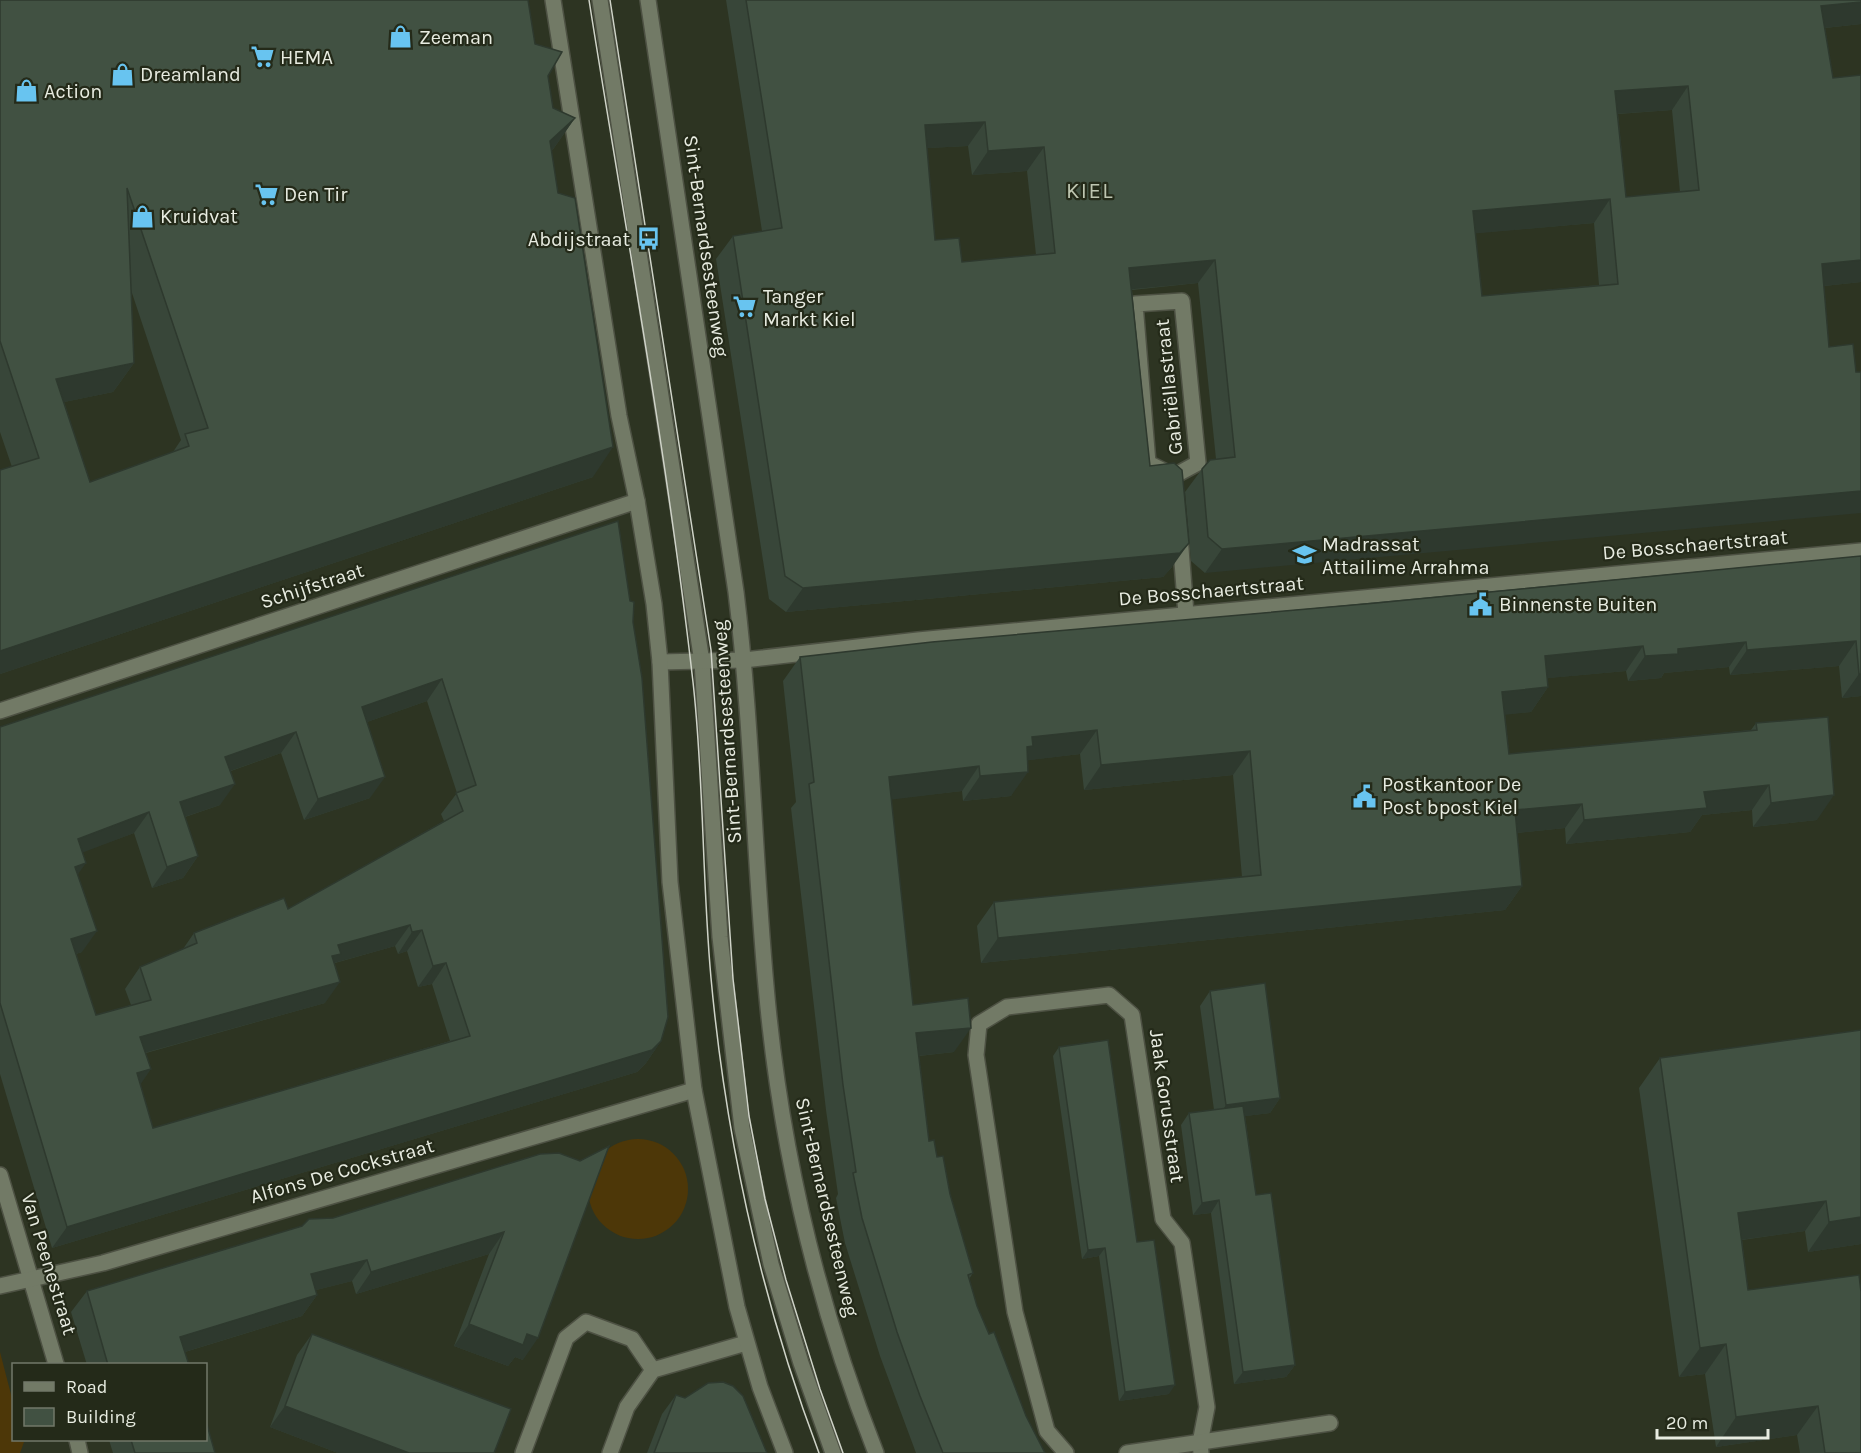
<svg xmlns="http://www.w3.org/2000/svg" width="1861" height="1453" font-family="Karla,sans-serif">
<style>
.green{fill:#4d3708}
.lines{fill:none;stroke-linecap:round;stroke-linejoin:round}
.service-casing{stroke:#4d5143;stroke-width:18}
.minor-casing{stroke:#4d5143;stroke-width:18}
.tertiary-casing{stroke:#4d5143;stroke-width:18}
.service{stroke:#727a66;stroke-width:15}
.minor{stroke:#727a66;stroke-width:15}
.tertiary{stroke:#727a66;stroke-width:15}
.tram{stroke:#cfd3c8;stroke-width:1.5}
.wall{fill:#384639;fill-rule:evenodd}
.shaded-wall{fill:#2e392e}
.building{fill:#415142;stroke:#2e392e;stroke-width:1.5;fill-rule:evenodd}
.labels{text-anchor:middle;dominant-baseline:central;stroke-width:4.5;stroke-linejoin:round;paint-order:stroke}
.poi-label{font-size:20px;fill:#e8ece1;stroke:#242a19;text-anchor:start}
.street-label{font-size:20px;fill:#e8ece1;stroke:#242a19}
.quarter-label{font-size:22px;letter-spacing:1.5px;fill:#bec6b1;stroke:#242a19}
</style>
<rect width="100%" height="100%" fill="#2d3422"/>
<g class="green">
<circle cx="638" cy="1189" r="50"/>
<path d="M 0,1352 L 13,1402 L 14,1440 L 24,1442 L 20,1453 L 0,1453 Z"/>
</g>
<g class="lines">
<defs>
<path id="service" d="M 600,0 L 702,662 L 720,937 L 742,1128 L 771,1264 L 801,1363 L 833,1453"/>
<g id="minor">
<path d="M 1182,301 L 1198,463 L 1174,476 L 1148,463 L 1135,304 Z"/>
<path d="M 1180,536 L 1186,614"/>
<path d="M 660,662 L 744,660 L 918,640 L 1861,551"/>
<path d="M 0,711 L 637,501"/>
<path d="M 0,1175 L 56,1364"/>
<path d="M 0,1286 L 103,1263 L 694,1090"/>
<path d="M 77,1440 L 80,1453"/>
<path d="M 523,1453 L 566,1338 L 586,1322 L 632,1339 L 653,1370"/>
<path d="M 610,1453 L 627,1407 L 653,1370 L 746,1343"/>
<path d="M 1066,1453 L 1047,1431 L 1015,1312 L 976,1055 L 979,1024 L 1007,1007 L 1109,995 L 1132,1015 L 1163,1219 L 1182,1243 L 1207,1407 L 1200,1443 L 1201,1453"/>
<path d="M 1127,1453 L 1330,1423"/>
</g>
<g id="tertiary">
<path d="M 553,0 L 619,416 L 637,501 L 654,604 L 660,662 L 670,882 L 694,1090 L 737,1307 L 760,1387 L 785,1453"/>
<path d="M 648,0 L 736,592 C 752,723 754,855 766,986 C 780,1146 817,1304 876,1453"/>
</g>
</defs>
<use href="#service" class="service-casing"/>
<use href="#minor" class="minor-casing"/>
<use href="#tertiary" class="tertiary-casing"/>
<use href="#service" class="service"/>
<use href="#minor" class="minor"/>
<use href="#tertiary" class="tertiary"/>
<g class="tram">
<path d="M 589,0 C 625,227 667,454 693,682 C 704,780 702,879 711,978 C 726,1141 761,1299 819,1453"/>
<path d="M 610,0 L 711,650 L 733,979 L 749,1116 L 765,1199 L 786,1280 L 820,1389 L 843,1453"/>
</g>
</g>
<g class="wall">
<path d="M 0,0 L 535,44 L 548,76 L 553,108 L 575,118 L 554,148 L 551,151 L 593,477 L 0,674 L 12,467 L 0,432 ZM 131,290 L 181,440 L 173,452 L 90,482 L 64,402 L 113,392 L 134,363 Z"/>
<path d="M 726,0 L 1861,0 L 1861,24 L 1825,28 L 1861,282 L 1824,286 L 1205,573 L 1191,561 L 1185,492 L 1202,469 L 1216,459 L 1198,283 L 1132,290 L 1150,466 L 1172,567 L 1163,577 L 786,612 L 769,599 L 716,259 L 733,236 L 762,231 ZM 1672,110 L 1680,192 L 1626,197 L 1618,114 ZM 968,146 L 972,175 L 1027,171 L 1036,255 L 962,262 L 935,240 L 927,148 ZM 1594,223 L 1599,285 L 1482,296 L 1475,233 Z"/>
<path d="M 1861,556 L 1861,696 L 1842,698 L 1839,666 L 1730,675 L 1729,667 L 1664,673 L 1661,678 L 1628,681 L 1626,671 L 1547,678 L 1548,687 L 1531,712 L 1505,714 L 1509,754 L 1751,730 L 1756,723 L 1817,820 L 1753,827 L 1752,810 L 1702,815 L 1690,832 L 1566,844 L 1565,828 L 1517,833 L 1522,886 L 1505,910 L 981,963 L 977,926 L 994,902 L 1242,877 L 1233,775 L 1084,790 L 1080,754 L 1028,760 L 1011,796 L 963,801 L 962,791 L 891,799 L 913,1005 L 954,1052 L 919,1056 L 929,1141 L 937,1157 L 950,1194 L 973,1273 L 969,1279 L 977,1306 L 1026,1416 L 1045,1453 L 916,1453 L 880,1356 L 845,1243 L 836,1198 L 838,1194 L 826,1110 L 791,808 L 796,802 L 783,681 L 800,657 Z"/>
<path d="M 633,622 L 661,1041 L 646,1063 L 637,1072 L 52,1248 L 0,1074 L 0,727 ZM 427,701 L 457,793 L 441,814 L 444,821 L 288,909 L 194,933 L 183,949 L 140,967 L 125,989 L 131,1005 L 96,1015 L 76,954 L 82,952 L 78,875 L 82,852 L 134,833 L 152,888 L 183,878 L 198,856 L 185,817 L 220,805 L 231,771 L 281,753 L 304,820 L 370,798 L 367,722 ZM 395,946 L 398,954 L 407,951 L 418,987 L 432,984 L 450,1041 L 153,1128 L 140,1085 L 146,1053 L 325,1003 L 335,963 Z"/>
<path d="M 1210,991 L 1280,1098 L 1270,1113 L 1245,1116 L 1256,1195 L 1295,1365 L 1286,1377 L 1234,1384 L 1211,1213 L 1193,1215 L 1181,1125 L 1189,1113 L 1214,1110 L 1200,1006 Z"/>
<path d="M 1861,1030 L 1861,1244 L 1808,1252 L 1805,1231 L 1742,1240 L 1748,1290 L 1861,1453 L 1800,1453 L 1797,1435 L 1716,1447 L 1705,1374 L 1679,1377 L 1639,1088 L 1660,1058 Z"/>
<path d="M 1059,1047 L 1137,1242 L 1169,1394 L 1119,1401 L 1099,1256 L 1082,1259 L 1053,1056 Z"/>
<path d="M 540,1154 L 523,1360 L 515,1357 L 508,1366 L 454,1346 L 489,1254 L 356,1294 L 352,1281 L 316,1290 L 317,1295 L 302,1316 L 185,1352 L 189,1365 L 87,1365 L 71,1312 L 87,1291 L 333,1218 Z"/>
<path d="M 312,1334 L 494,1453 L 338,1453 L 270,1427 L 297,1355 Z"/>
<path d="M 676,1395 L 767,1453 L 647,1453 L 662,1414 Z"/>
<path d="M 109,1440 L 206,1440 L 215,1453 L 113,1453 Z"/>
</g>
<g class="shaded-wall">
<path d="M 1861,2 L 1861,24 L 1805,30 L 1821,6 Z"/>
<path d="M 1688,86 L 1672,110 L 1599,115 L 1615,91 Z"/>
<path d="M 575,118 L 554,148 L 529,170 L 550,141 Z"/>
<path d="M 985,122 L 968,146 L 909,149 L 925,125 Z"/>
<path d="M 1044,147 L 1027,171 L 972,175 L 988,151 Z"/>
<path d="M 1610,199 L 1594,223 L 1457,235 L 1473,211 Z"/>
<path d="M 1215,260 L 1198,283 L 1113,291 L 1129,268 Z"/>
<path d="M 1861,260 L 1861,282 L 1805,288 L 1822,264 Z"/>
<path d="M 134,363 L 113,392 L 35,408 L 56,379 Z"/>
<path d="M 613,447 L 593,477 L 0,674 L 0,651 Z"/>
<path d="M 1861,491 L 1861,513 L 1205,573 L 1222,549 Z"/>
<path d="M 1189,543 L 1172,567 L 1163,577 L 786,612 L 803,588 Z"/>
<path d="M 1856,641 L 1839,666 L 1730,675 L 1747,650 Z"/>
<path d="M 1746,642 L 1729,667 L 1664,673 L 1661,678 L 1628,681 L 1645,656 L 1678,649 Z"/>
<path d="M 1643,646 L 1626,671 L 1528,680 L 1545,656 Z"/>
<path d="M 1859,674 L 1861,674 L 1861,696 L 1842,698 Z"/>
<path d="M 442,679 L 427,701 L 347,729 L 362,707 Z"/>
<path d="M 1548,687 L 1531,712 L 1485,717 L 1502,692 Z"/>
<path d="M 1097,730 L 1080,754 L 1023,761 L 1016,771 L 1032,737 Z"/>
<path d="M 296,732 L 281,753 L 210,778 L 225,757 Z"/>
<path d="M 1250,751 L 1233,775 L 1084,790 L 1101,765 Z"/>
<path d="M 979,766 L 962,791 L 872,802 L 889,777 Z"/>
<path d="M 1028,772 L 1011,796 L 963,801 L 980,776 Z"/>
<path d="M 385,777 L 370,798 L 304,820 L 318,799 Z"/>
<path d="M 235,784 L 220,805 L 166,823 L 180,802 Z"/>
<path d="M 1769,785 L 1752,810 L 1702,815 L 1690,832 L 1566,844 L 1584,820 L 1704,792 Z"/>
<path d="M 1834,795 L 1817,820 L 1753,827 L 1771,803 Z"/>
<path d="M 1582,804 L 1565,828 L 1497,835 L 1515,810 Z"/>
<path d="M 149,812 L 134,833 L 63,860 L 78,839 Z"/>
<path d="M 198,856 L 183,878 L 152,888 L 167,867 Z"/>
<path d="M 86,863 L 71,884 L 75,867 Z"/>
<path d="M 1522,886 L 1505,910 L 981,963 L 998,938 Z"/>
<path d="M 410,925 L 395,946 L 334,963 L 318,977 L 338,945 Z"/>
<path d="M 422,930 L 407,951 L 398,954 L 412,932 Z"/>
<path d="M 97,931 L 82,952 L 56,960 L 71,939 Z"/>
<path d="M 446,963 L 432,984 L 418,987 L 433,966 Z"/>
<path d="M 340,982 L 325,1003 L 126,1058 L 140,1037 Z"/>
<path d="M 971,1028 L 954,1052 L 899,1058 L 916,1033 Z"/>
<path d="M 661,1041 L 646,1063 L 637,1072 L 52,1248 L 67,1227 Z"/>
<path d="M 151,1069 L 136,1091 L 137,1073 Z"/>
<path d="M 1280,1098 L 1270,1113 L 1216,1120 L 1226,1105 Z"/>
<path d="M 1219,1200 L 1211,1213 L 1193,1215 L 1202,1203 Z"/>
<path d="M 1826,1201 L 1805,1231 L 1717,1243 L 1738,1213 Z"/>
<path d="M 1861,1217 L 1861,1244 L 1808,1252 L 1829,1222 Z"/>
<path d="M 504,1232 L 489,1254 L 356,1294 L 371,1272 Z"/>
<path d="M 1105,1248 L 1099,1256 L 1082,1259 L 1088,1250 Z"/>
<path d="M 367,1260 L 352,1281 L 296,1295 L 311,1274 Z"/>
<path d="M 317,1295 L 302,1316 L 165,1358 L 180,1337 Z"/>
<path d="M 469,1324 L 527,1334 L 538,1338 L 523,1360 L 515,1357 L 508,1366 L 454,1346 Z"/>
<path d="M 1726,1344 L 1705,1374 L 1679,1377 L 1700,1348 Z"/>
<path d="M 1295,1365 L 1286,1377 L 1234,1384 L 1243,1372 Z"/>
<path d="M 1175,1385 L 1169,1394 L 1119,1401 L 1125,1392 Z"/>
<path d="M 285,1406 L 409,1453 L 338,1453 L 270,1427 Z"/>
<path d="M 1818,1406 L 1797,1435 L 1716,1447 L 1736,1417 Z"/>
</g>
<g class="building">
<path d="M 0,0 L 528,0 L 535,44 L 562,52 L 548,76 L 553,108 L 575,118 L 550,141 L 558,193 L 575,198 L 613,447 L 0,651 L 0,470 L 39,458 L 0,341 ZM 127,188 L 208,428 L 185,434 L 189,446 L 90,482 L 56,379 L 134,363 Z"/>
<path d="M 746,0 L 1861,0 L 1861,2 L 1821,6 L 1833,78 L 1861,75 L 1861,260 L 1822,264 L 1829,347 L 1853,344 L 1856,372 L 1861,372 L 1861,491 L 1222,549 L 1208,537 L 1202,469 L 1210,460 L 1235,457 L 1215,260 L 1129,268 L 1150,466 L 1174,463 L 1182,470 L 1189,543 L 1180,553 L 803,588 L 785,576 L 733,236 L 782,228 ZM 1688,86 L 1699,190 L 1626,197 L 1615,91 ZM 985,122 L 988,151 L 1044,147 L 1055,253 L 962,262 L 959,238 L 935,240 L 925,125 ZM 1610,199 L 1618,284 L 1482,296 L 1473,211 Z"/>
<path d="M 618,521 L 630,601 L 634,602 L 633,622 L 642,678 L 668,1017 L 661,1041 L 652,1050 L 67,1227 L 0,1003 L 0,727 ZM 442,679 L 476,785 L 456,793 L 463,811 L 288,909 L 284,898 L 194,933 L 197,943 L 140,967 L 151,1000 L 96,1015 L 71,939 L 97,931 L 75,867 L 86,863 L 78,839 L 149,812 L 167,867 L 198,856 L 180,802 L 235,784 L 225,757 L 296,732 L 318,799 L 385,777 L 362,707 ZM 410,925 L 412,932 L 422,930 L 433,966 L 446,963 L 470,1036 L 153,1128 L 137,1073 L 151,1069 L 140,1037 L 340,982 L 332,956 L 341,954 L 338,945 Z"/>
<path d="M 1861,556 L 1861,674 L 1859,674 L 1856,641 L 1747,650 L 1746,642 L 1678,649 L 1678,654 L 1645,656 L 1643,646 L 1545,656 L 1548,687 L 1502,692 L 1509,754 L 1757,730 L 1756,723 L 1828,717 L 1834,795 L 1771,803 L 1769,785 L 1704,792 L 1707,808 L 1584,820 L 1582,804 L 1515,810 L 1522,886 L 998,938 L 994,902 L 1261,875 L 1250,751 L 1101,765 L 1097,730 L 1032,737 L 1033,746 L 1027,747 L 1028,772 L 980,776 L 979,766 L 889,777 L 913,1005 L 968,998 L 971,1028 L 916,1033 L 929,1141 L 934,1140 L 937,1157 L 943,1156 L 950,1194 L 973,1273 L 968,1275 L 977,1306 L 989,1334 L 994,1332 L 1026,1416 L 1045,1453 L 943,1453 L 920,1396 L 897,1332 L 862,1218 L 853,1173 L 856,1172 L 843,1085 L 809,784 L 814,782 L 800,657 L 932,642 L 1376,603 Z"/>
<path d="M 1265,983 L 1280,1098 L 1226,1105 L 1210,991 Z"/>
<path d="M 1861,1030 L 1861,1217 L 1829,1222 L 1826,1201 L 1738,1213 L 1748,1290 L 1859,1275 L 1861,1292 L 1861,1453 L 1825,1453 L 1818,1406 L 1736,1417 L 1726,1344 L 1700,1348 L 1660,1058 Z"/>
<path d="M 1108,1040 L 1137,1242 L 1154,1240 L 1175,1385 L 1125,1392 L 1105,1248 L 1088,1250 L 1059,1047 Z"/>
<path d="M 1243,1106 L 1256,1195 L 1271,1193 L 1295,1365 L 1243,1372 L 1219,1200 L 1202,1203 L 1189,1113 Z"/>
<path d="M 609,1146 L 538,1338 L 527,1334 L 523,1345 L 469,1324 L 504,1232 L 371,1272 L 367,1260 L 311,1274 L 317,1295 L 180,1337 L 189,1365 L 108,1365 L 87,1291 L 302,1226 L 309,1219 L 333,1218 L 540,1154 L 559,1153 L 580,1161 Z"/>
<path d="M 312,1334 L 511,1409 L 494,1453 L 409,1453 L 285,1406 Z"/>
<path d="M 723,1382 L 733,1386 L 743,1396 L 767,1453 L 654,1453 L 676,1395 L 685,1398 L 708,1383 Z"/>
<path d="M 206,1421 L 215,1453 L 135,1453 L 131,1440 L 206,1440 Z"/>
</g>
<defs>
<symbol id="shop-bare" viewBox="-9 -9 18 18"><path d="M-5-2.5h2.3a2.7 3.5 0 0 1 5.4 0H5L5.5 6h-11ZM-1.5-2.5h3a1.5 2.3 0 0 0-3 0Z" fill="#68c4f0" stroke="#242a19" stroke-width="2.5" paint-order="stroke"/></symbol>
<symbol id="supermarket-bare" viewBox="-9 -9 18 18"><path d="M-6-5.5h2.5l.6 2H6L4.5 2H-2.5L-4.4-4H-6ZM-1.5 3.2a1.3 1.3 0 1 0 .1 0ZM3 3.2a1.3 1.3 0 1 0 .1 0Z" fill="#68c4f0" stroke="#242a19" stroke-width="2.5" paint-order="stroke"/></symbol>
<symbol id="bus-bare" viewBox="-9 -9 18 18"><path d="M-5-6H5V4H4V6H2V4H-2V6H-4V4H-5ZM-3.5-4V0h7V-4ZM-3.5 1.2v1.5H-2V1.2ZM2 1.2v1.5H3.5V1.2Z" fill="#68c4f0" stroke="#242a19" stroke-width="2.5" paint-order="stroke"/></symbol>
<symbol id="school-bare" viewBox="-9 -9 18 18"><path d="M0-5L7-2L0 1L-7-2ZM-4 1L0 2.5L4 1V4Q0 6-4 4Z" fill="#68c4f0" stroke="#242a19" stroke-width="2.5" paint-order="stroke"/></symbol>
<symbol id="civic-bare" viewBox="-9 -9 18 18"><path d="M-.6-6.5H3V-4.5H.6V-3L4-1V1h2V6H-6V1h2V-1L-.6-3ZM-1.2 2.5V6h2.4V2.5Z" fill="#68c4f0" stroke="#242a19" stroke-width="2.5" paint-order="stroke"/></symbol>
</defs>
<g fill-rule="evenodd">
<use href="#shop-bare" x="384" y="20" width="33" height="33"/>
<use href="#supermarket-bare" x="246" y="40" width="33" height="33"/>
<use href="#shop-bare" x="106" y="58" width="33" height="33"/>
<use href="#shop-bare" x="10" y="74" width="33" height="33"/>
<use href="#supermarket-bare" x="250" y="178" width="33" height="33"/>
<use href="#shop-bare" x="126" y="200" width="33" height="33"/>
<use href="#bus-bare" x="632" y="222" width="33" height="33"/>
<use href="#supermarket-bare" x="728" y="290" width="33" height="33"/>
<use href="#school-bare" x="1288" y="538" width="33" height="33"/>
<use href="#civic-bare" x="1464" y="588" width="33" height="33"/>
<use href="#civic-bare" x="1348" y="780" width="33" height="33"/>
</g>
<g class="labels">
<g class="poi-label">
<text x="419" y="37">Zeeman</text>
<text x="280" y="57">HEMA</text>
<text x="140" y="74">Dreamland</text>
<text x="44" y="91">Action</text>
<text x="284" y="194">Den Tir</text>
<text x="160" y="216">Kruidvat</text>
<text x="630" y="239" text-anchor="end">Abdijstraat</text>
<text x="763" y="296">Tanger<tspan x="763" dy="23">Markt Kiel</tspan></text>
<text x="1322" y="544">Madrassat<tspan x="1322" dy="23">Attailime Arrahma</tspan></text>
<text x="1499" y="604">Binnenste Buiten</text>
<text x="1382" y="784">Postkantoor De<tspan x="1382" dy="23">Post bpost Kiel</tspan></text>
</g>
<g class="street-label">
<text transform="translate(706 246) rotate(82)">Sint-Bernardsesteenweg</text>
<text transform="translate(1169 387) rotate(-96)">Gabriëllastraat</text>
<text transform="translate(1695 545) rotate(-5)">De Bosschaertstraat</text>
<text transform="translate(312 586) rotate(-18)">Schijfstraat</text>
<text transform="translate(1211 591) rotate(-5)">De Bosschaertstraat</text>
<text transform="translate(727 732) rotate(-94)">Sint-Bernardsesteenweg</text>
<text transform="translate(1167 1106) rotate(82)">Jaak Gorusstraat</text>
<text transform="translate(342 1171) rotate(-16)">Alfons De Cockstraat</text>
<text transform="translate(827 1207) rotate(77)">Sint-Bernardsesteenweg</text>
<text transform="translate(49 1264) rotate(73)">Van Peenestraat</text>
</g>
<g class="quarter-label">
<text x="1090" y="191">KIEL</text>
</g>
</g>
<rect x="12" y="1363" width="195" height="78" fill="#242a19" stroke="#727869" stroke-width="1.5"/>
<rect x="24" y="1382" width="30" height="9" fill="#727a66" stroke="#727869" stroke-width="1.5"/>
<text x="66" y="1393" font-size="18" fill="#e8ece1">Road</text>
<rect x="24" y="1408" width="30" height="18" fill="#415142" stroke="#727869" stroke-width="1.5"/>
<text x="66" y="1423" font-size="18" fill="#e8ece1">Building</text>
<path d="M1657 1429v9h111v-9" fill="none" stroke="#e8ece1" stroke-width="3"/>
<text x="1666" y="1429" font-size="18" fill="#e8ece1" stroke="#242a19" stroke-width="4.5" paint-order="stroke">20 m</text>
</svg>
